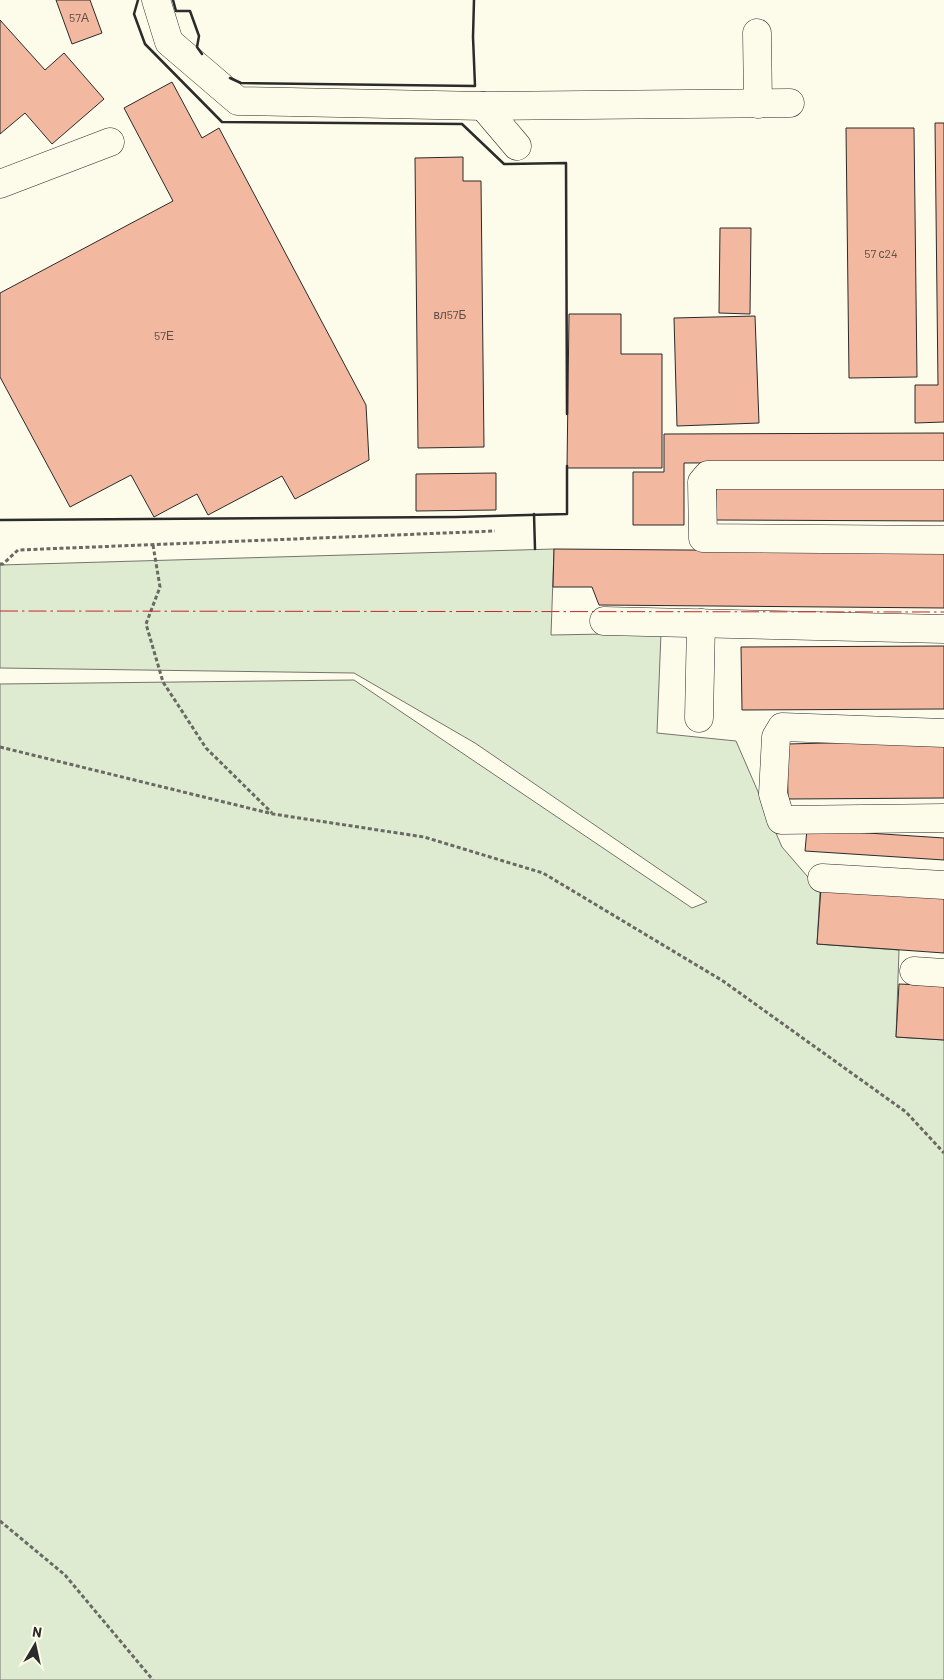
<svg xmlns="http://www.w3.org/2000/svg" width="944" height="1680" font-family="Barlow,sans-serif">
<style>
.green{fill:#deebd1;stroke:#74746e}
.building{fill:#f2b8a0;stroke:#2b2b2b}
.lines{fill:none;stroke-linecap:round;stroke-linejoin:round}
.minor-casing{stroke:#2b2b2b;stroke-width:29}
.path{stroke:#6a6964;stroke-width:3;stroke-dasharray:4 2.5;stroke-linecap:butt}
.minor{stroke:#fdfbea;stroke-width:28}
.wall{stroke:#2b2b2b;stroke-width:2.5}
.power{stroke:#c62828;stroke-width:1;stroke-dasharray:18 4 2.5 4;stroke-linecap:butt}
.labels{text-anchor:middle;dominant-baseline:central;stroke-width:4;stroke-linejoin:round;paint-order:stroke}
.number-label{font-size:12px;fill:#5d4e48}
</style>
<rect width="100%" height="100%" fill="#fdfbea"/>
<path class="green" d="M 554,549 L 551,635 L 661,633 L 657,733 L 736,741 L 782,847 L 820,891 L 817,944 L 899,950 L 896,1037 L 944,1040 L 944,1680 L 0,1680 L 0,684 L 354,680 L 692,908 L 707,902 L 475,743 L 354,673 L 0,668 L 0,565 Z"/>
<g class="building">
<path d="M 56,0 L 90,0 L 102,33 L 72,44 Z"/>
<path d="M 0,20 L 45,70 L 64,53 L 104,99 L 52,144 L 25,113 L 0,134 Z"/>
<path d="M 172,82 L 202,138 L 219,128 L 366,405 L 369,460 L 295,499 L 282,476 L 208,515 L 197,494 L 154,517 L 131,475 L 70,507 L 0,377 L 0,293 L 173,201 L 124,108 Z"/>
<path d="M 935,123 L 944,123 L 944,422 L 915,423 L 915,385 L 938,385 Z"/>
<path d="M 846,128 L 914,128 L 917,377 L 849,378 Z"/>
<path d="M 463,157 L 463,181 L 481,181 L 484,447 L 418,448 L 415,158 Z"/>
<path d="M 720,228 L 751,228 L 750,314 L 719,313 Z"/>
<path d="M 569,314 L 621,314 L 621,354 L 662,354 L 662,468 L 567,468 Z"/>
<path d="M 755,316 L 759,423 L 677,426 L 674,318 Z"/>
<path d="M 944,433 L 944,462 L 684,463 L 684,525 L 633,525 L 633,472 L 664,472 L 664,434 Z"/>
<path d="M 496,473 L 496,510 L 416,511 L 416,474 Z"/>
<path d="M 716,487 L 944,487 L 944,521 L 716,520 Z"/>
<path d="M 554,549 L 944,552 L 944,608 L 599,605 L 592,587 L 553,587 Z"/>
<path d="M 944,646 L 944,709 L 742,710 L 741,647 Z"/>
<path d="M 944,740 L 944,798 L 788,799 L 787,744 Z"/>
<path d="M 807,829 L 944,838 L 944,860 L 805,851 Z"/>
<path d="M 821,888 L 944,896 L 944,953 L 817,944 Z"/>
<path d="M 899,984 L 944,986 L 944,1040 L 896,1037 Z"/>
</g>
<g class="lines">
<defs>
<g id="minor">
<path d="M 156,0 L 169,42 L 238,101 L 483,106 L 790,103"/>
<path d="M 757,33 L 758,104"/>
<path d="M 483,106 L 517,146"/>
<path d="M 0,184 L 110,142"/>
<path d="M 944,475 L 708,475 L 702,482 L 703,538 L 944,540"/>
<path d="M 604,621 L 944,629"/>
<path d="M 699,718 L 701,623"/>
<path d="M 944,733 L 782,727 L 776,737 L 773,794 L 781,820 L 944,818"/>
<path d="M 822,878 L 944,885"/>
<path d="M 914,971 L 944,973"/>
</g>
</defs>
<use href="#minor" class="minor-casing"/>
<g class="path">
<path d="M 153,545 L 160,587 L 146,624 L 163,682 L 206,748 L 272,813"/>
<path d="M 0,564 L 3,564 L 18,550 L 495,531"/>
<path d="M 0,747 L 273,814 L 424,837 L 543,873 L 723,981 L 906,1112 L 944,1153"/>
<path d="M 0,1521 L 65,1575 L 153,1680"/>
</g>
<use href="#minor" class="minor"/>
<g class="wall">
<path d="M 138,0 L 134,14 L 145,44 L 222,122 L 462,124 L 504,164 L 566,163 L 567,414"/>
<path d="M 173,0 L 176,11 L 190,11 L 199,36 L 197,47 L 202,54"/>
<path d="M 230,78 L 241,83 L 475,86 L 473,37 L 474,0"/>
<path d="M 534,514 L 535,549"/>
<path d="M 0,520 L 456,517 L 567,514 L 567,466"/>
</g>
<path class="power" d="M 0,611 L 944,612"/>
</g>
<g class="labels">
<g class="number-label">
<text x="79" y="17">57А</text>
<text x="881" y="253">57 с24</text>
<text x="450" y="314">вл57Б</text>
<text x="164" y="335">57Е</text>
</g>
</g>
<g transform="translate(35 1645) rotate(9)" stroke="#fdfbea" stroke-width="4" paint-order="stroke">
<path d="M0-4L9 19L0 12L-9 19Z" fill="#2b2b2b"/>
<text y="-8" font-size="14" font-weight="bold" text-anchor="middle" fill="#2b2b2b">N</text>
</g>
</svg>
